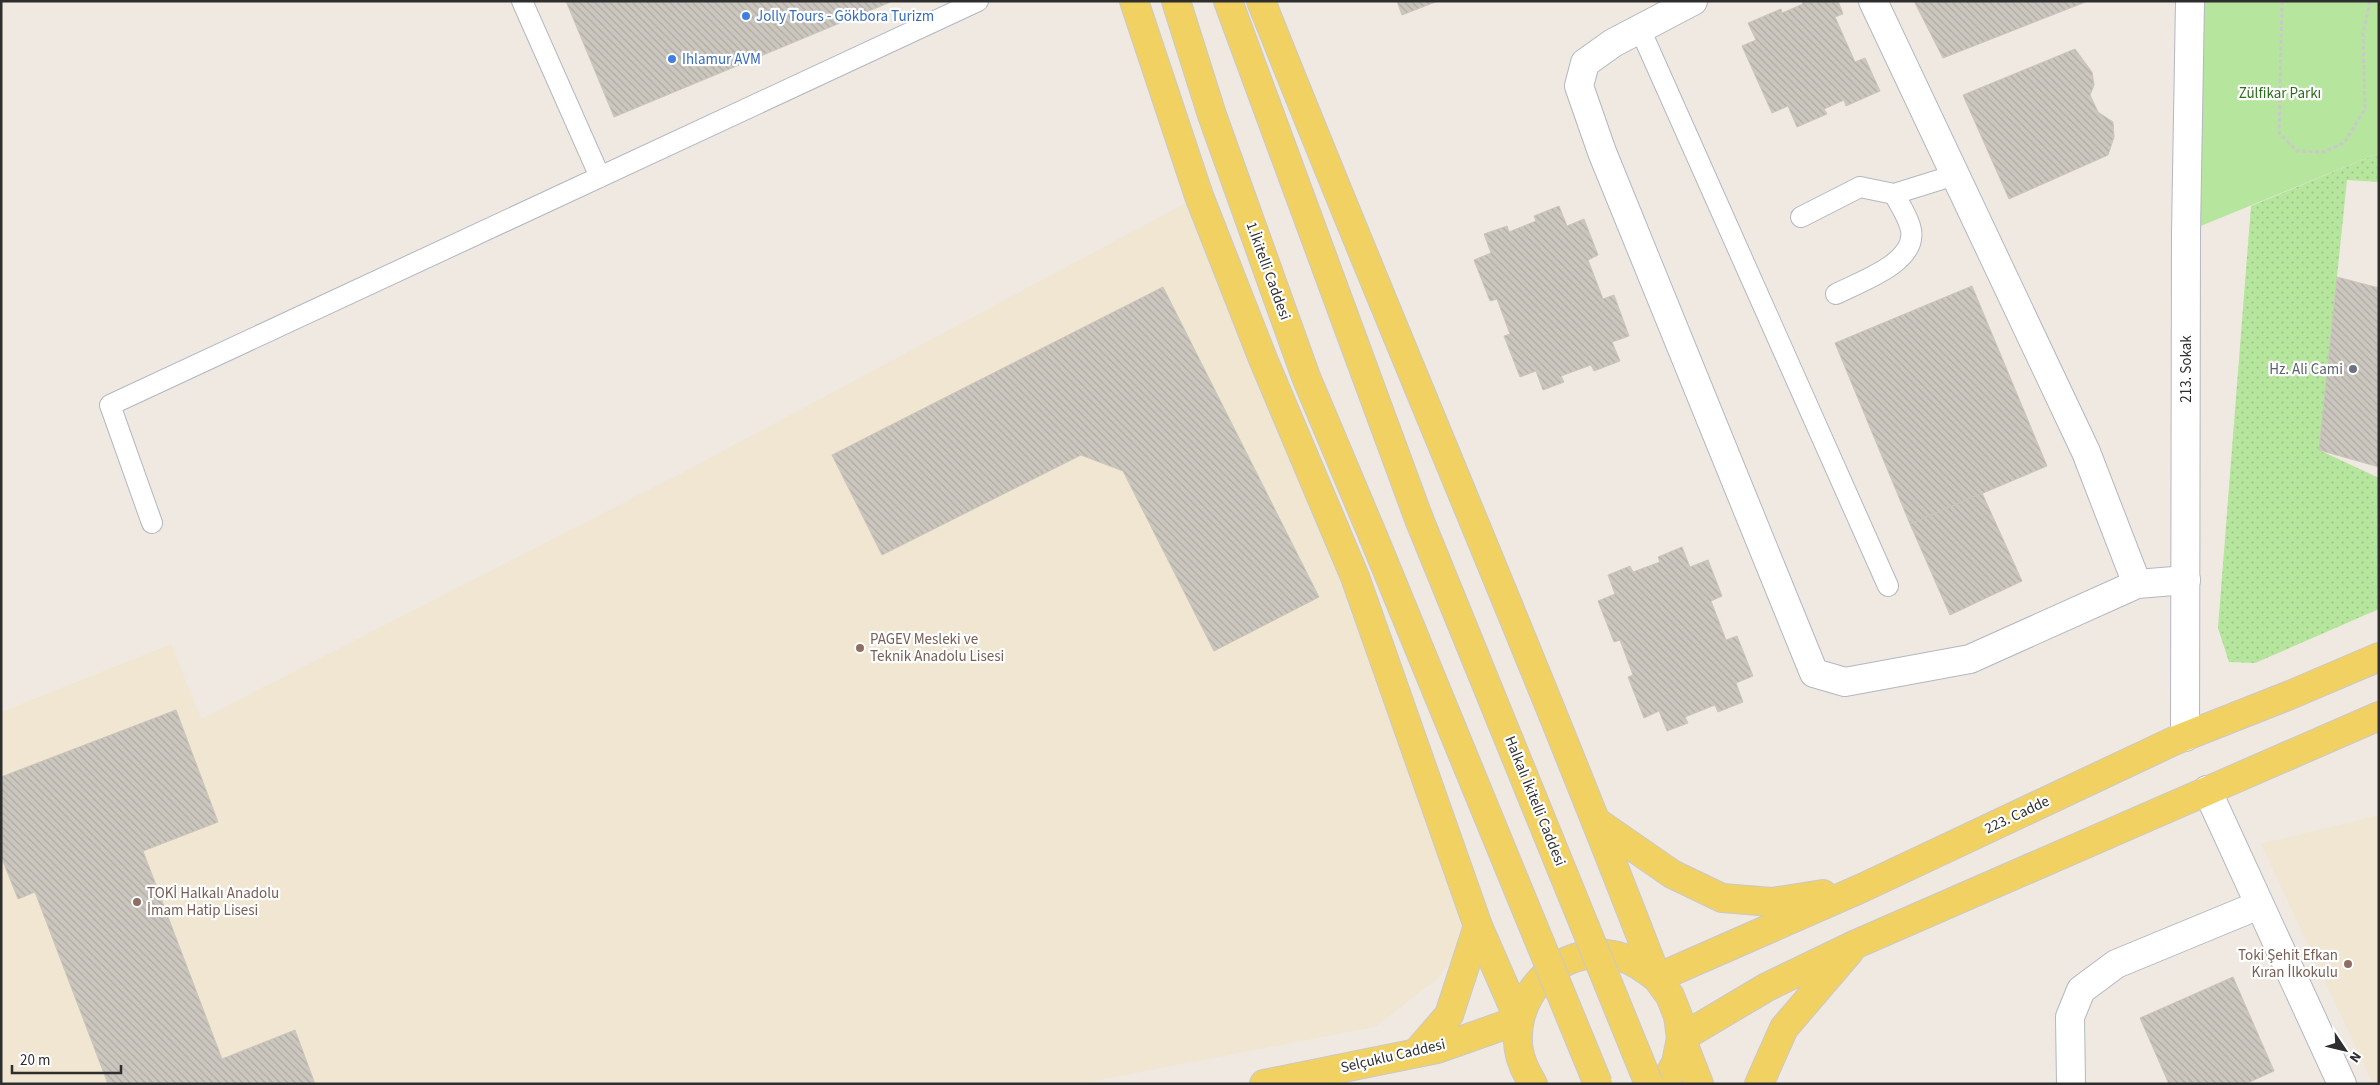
<svg xmlns="http://www.w3.org/2000/svg" width="2380" height="1085" font-family="'Source Sans 3',sans-serif">
<style>
.education{fill:#f0e6d1}
.grass{fill:url(#grass-dots)}
.park{fill:#b6e59e}
.building{fill:url(#building-back-hatch);stroke:#cbc5ba}
.lines{fill:none;stroke-linecap:round;stroke-linejoin:round}
.lane-casing{stroke:#b4b7c1;stroke-width:22}
.street-casing{stroke:#b4b7c1;stroke-width:30}
.primary-casing{stroke:#c9c9c9;stroke-width:30}
.path{stroke:#c9c9c9;stroke-width:3;stroke-dasharray:4 2.5;stroke-linecap:butt}
.lane{stroke:#fff;stroke-width:20}
.street{stroke:#fff;stroke-width:28}
.primary{stroke:#f2d163;stroke-width:28}
.primary-bridge-casing{stroke:#c9c9c9;stroke-width:30;stroke-linecap:butt}
.primary-bridge{stroke:#f2d163;stroke-width:28}
.shop-dot{fill:#3f7fe0;stroke:#fff;stroke-width:2}
.worship-dot{fill:#6b7280;stroke:#fff;stroke-width:2}
.education-dot{fill:#8d6e63;stroke:#fff;stroke-width:2}
.labels{text-anchor:middle;dominant-baseline:central;stroke-width:4.5;stroke-linejoin:round;paint-order:stroke}
.shop-label{font-size:15px;fill:#366cbe;stroke:#fff;text-anchor:start}
.park-label{font-size:15px;fill:#2c6e1b;stroke:#fff}
.street-label{font-size:15px;fill:#2e2e2e;stroke:#fff}
.worship-label{font-size:15px;fill:#5b616d;stroke:#fff;text-anchor:end}
.education-label{font-size:15px;fill:#785e54;stroke:#fff;text-anchor:start}
</style>
<defs>
<pattern id="grass-dots" width="8" height="8" patternUnits="userSpaceOnUse" patternTransform="scale(1.25)"><rect width="8" height="8" fill="#b6e59e"/><path d="M2 2h.1M6 6h.1" fill="none" stroke="#9dc588" stroke-width="1.8" stroke-linecap="round"/></pattern>
<pattern id="building-back-hatch" width="6" height="6" patternUnits="userSpaceOnUse" patternTransform="scale(1.25)"><rect width="6" height="6" fill="#cbc7bf"/><path d="M-1 5l2 2M0 0l6 6M5-1l2 2" fill="none" stroke="#afaba4"/></pattern>
</defs>
<rect width="100%" height="100%" fill="#efe9e1"/>
<g class="education">
<path d="M 1199,196 L 1478,926 L 1438,978 L 1375,1027 L 1077,1084 L 1,1084 L 1,712 L 171,644 L 201,719 L 682,473 Z"/>
<path d="M 2379,815 L 2379,1084 L 2373,1084 L 2261,844 Z"/>
</g>
<path class="grass" d="M 2379,153 L 2379,182 L 2347,180 L 2319,450 L 2379,478 L 2379,609 L 2255,663 L 2229,662 L 2218,628 L 2251,206 Z"/>
<path class="park" d="M 2190,1 L 2379,1 L 2379,153 L 2186,232 Z"/>
<g class="building">
<path d="M 566,1 L 893,1 L 614,117 Z"/>
<path d="M 1397,1 L 1438,1 L 1402,15 Z"/>
<path d="M 1801,1 L 1838,1 L 1843,14 L 1835,17 L 1855,62 L 1865,58 L 1880,91 L 1846,106 L 1844,100 L 1824,109 L 1827,114 L 1797,127 L 1788,106 L 1772,113 L 1742,46 L 1756,40 L 1748,23 L 1781,9 L 1782,13 L 1803,4 Z"/>
<path d="M 1914,1 L 2088,1 L 1943,58 Z"/>
<path d="M 2075,49 L 2092,72 L 2094,85 L 2090,95 L 2098,112 L 2113,122 L 2114,137 L 2108,155 L 2009,199 L 1963,95 Z"/>
<path d="M 1559,206 L 1567,226 L 1584,219 L 1598,255 L 1588,260 L 1603,299 L 1614,295 L 1629,336 L 1612,342 L 1620,361 L 1594,371 L 1591,365 L 1561,376 L 1564,382 L 1543,390 L 1536,371 L 1520,377 L 1504,336 L 1510,334 L 1497,299 L 1490,301 L 1474,260 L 1491,253 L 1484,234 L 1507,226 L 1509,232 L 1536,221 L 1534,216 Z"/>
<path d="M 2337,277 L 2379,288 L 2379,467 L 2319,450 Z"/>
<path d="M 1972,286 L 2047,466 L 1910,524 L 1835,343 Z"/>
<path d="M 1163,287 L 1319,597 L 1214,651 L 1123,471 L 1081,455 L 882,555 L 832,455 Z"/>
<path d="M 1982,493 L 2022,581 L 1950,615 L 1910,524 Z"/>
<path d="M 1682,547 L 1690,567 L 1708,560 L 1722,596 L 1711,601 L 1726,640 L 1737,636 L 1753,676 L 1736,683 L 1743,702 L 1718,712 L 1715,705 L 1685,717 L 1688,723 L 1667,731 L 1659,711 L 1644,718 L 1628,677 L 1633,675 L 1620,640 L 1614,642 L 1598,601 L 1615,594 L 1608,575 L 1630,566 L 1633,572 L 1660,562 L 1658,557 Z"/>
<path d="M 176,710 L 218,822 L 143,851 L 222,1059 L 295,1030 L 315,1084 L 108,1084 L 35,892 L 18,899 L 1,856 L 1,777 Z"/>
<path d="M 2233,977 L 2274,1071 L 2245,1084 L 2169,1084 L 2140,1018 Z"/>
</g>
<g class="lines">
<defs>
<g id="lane">
<path d="M 522,1 L 600,177"/>
<path d="M 1640,29 L 1888,586"/>
<path d="M 1801,217 L 1860,187 L 1894,194 L 1955,175"/>
<path d="M 1836,294 C 1859,282 1917,263 1911,230 C 1909,218 1900,205 1894,194"/>
<path d="M 152,523 L 110,405 L 978,1"/>
</g>
<g id="street">
<path d="M 1693,1 L 1613,43 L 1585,63 L 1579,86 L 1602,152 L 1814,673 L 1845,682 L 1970,659 L 2137,584 L 2186,580"/>
<path d="M 1873,1 L 2086,452 L 2137,584"/>
<path d="M 2185,737 L 2186,232 L 2190,1"/>
<path d="M 2207,790 L 2342,1084"/>
<path d="M 2071,1084 L 2070,1017 L 2081,990 L 2116,964 L 2259,905"/>
</g>
<g id="primary">
<path d="M 1134,1 L 1199,196 L 1263,359 L 1355,577 L 1478,926 L 1449,1015 L 1416,1053"/>
<path d="M 1176,1 L 1212,115 L 1306,377 L 1373,536"/>
<path d="M 1228,1 L 1419,519"/>
<path d="M 1261,1 C 1391,328 1531,650 1657,978 L 1670,996 L 1678,1016 L 1681,1038 L 1699,1084"/>
<path d="M 1597,822 L 1672,874 L 1722,898 L 1772,902 L 1823,894"/>
<path d="M 1478,926 L 1519,1020"/>
<path d="M 1657,978 L 1862,888 L 2176,740 L 2290,695 L 2379,657"/>
<path d="M 1681,1038 L 1767,987 L 1854,945 L 2379,716"/>
<path d="M 1264,1084 L 1437,1049 L 1519,1020"/>
<path d="M 1533,1084 C 1525,1071 1518,1056 1518,1041 C 1516,990 1561,946 1613,955 C 1630,958 1644,968 1657,978"/>
<path d="M 1664,1084 L 1676,1063 L 1681,1038"/>
<path d="M 1759,1084 L 1784,1028 L 1849,952"/>
</g>
</defs>
<use href="#lane" class="lane-casing"/>
<use href="#street" class="street-casing"/>
<use href="#primary" class="primary-casing"/>
<path class="path" d="M 2282,1 L 2279,133 L 2297,151 L 2323,152 L 2344,143 L 2365,109 L 2363,33 L 2370,1"/>
<use href="#lane" class="lane"/>
<use href="#street" class="street"/>
<use href="#primary" class="primary"/>
<defs>
<g id="primary-bridge">
<path d="M 1419,519 L 1649,1084"/>
<path d="M 1373,536 L 1598,1084"/>
</g>
</defs>
<use href="#primary-bridge" class="primary-bridge-casing"/>
<use href="#primary-bridge" class="primary-bridge"/>
</g>
<g class="shop-dot">
<circle cx="746" cy="16" r="5"/>
<circle cx="672" cy="59" r="5"/>
</g>
<circle class="worship-dot" cx="2353" cy="369" r="5"/>
<g class="education-dot">
<circle cx="860" cy="648" r="5"/>
<circle cx="137" cy="902" r="5"/>
<circle cx="2348" cy="964" r="5"/>
</g>
<g class="labels">
<g class="shop-label">
<text x="756" y="16">Jolly Tours - Gökbora Turizm</text>
<text x="682" y="59">Ihlamur AVM</text>
</g>
<g class="park-label">
<text x="2280" y="93">Zülfikar Parkı</text>
</g>
<g class="street-label">
<text transform="translate(1268 271) rotate(70)">1.İkitelli Caddesi</text>
<text transform="translate(2186 369) rotate(-90)">213. Sokak</text>
<text transform="translate(1535 801) rotate(68)">Halkalı İkitelli Caddesi</text>
<text transform="translate(2017 815) rotate(-25)">223. Cadde</text>
<text transform="translate(1393 1056) rotate(-13)">Selçuklu Caddesi</text>
</g>
<g class="worship-label">
<text x="2343" y="369">Hz. Ali Cami</text>
</g>
<g class="education-label">
<text x="870" y="639">PAGEV Mesleki ve<tspan x="870" dy="17">Teknik Anadolu Lisesi</tspan></text>
<text x="147" y="893">TOKİ Halkalı Anadolu<tspan x="147" dy="17">İmam Hatip Lisesi</tspan></text>
<text x="2338" y="955" text-anchor="end">Toki Şehit Efkan<tspan x="2338" dy="17">Kıran İlkokulu</tspan></text>
</g>
</g>
<rect width="2380" height="1085" fill="none" stroke="#2e2e2e" stroke-width="5"/>
<g transform="translate(2345 1050) rotate(125)" stroke="#ffffff" stroke-width="4" paint-order="stroke">
<path d="M0-4L9 19L0 12L-9 19Z" fill="#2e2e2e"/>
<text y="-8" font-size="14" font-weight="bold" text-anchor="middle" fill="#2e2e2e">N</text>
</g>
<path d="M12 1065v8h109v-8" fill="none" stroke="#2e2e2e" stroke-width="2.5"/>
<text x="20" y="1065" font-size="15" fill="#2e2e2e" stroke="#ffffff" stroke-width="4" paint-order="stroke">20 m</text>
</svg>
